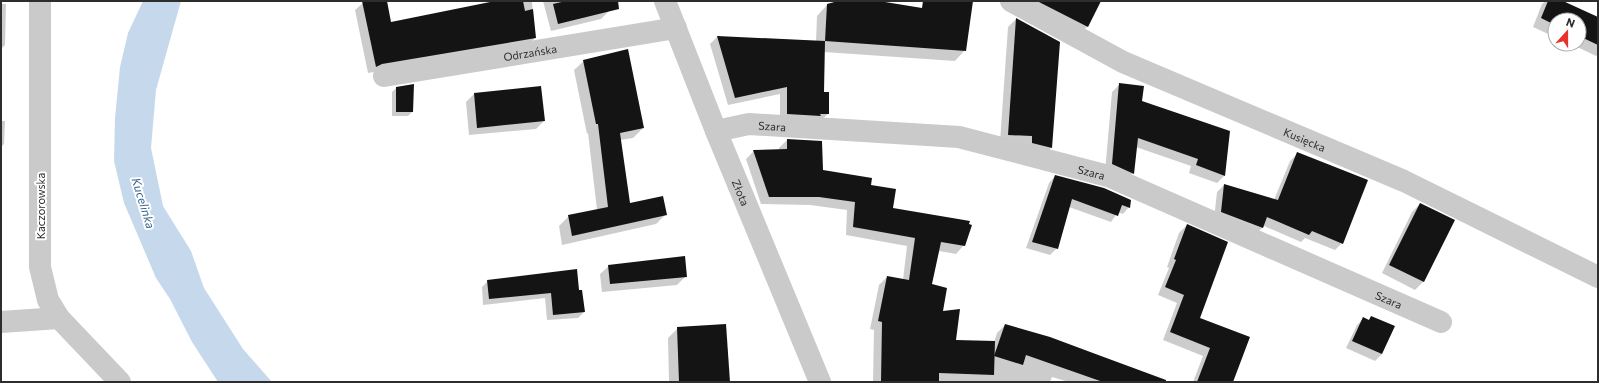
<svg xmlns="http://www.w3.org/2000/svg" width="1599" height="383" font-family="Commissioner,sans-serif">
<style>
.water{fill:#c6d9ec}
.shadow{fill:#0003}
.building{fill:#141414}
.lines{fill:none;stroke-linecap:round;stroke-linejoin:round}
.street{stroke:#cacaca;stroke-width:22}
.labels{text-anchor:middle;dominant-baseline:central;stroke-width:4;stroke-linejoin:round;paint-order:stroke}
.street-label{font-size:11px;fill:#2d2d2d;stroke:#fff}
.water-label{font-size:12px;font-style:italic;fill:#3a6590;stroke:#fff}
</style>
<rect width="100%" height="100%" fill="#fff"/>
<path class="water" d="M 143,1 L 181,1 L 156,90 L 151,148 L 163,206 L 191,251 L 204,288 L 243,349 L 272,382 L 218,382 L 192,342 L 170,299 L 156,278 L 124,203 L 114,161 L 115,118 L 120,67 L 128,33 Z"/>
<g class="shadow">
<path d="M 372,1 L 386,1 L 390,23 L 503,1 L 536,1 L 532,2 L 535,38 L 528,45 L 368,73 L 355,10 L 363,3 Z"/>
<path d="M 543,1 L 606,1 L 609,11 L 601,19 L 551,31 Z"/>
<path d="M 841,1 L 873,1 L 965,50 L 955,61 L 824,52 L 823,93 L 828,114 L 820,121 L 780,121 L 780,94 L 728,105 L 710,44 L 717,37 L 816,41 L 817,16 L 827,5 Z"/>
<path d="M 1020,1 L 1098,1 L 1100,2 L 1087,27 L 1080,33 Z"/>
<path d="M 1546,1 L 1561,1 L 1598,18 L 1598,54 L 1596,56 L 1571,44 L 1579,44 L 1579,20 L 1555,20 L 1555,37 L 1533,27 L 1542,4 Z"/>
<path d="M 1,4 L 6,4 L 5,45 L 1,49 Z"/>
<path d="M 1016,19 L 1059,42 L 1051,148 L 1043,156 L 1000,142 L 1008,27 Z"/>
<path d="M 584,61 L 643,128 L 633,138 L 620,140 L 629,204 L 666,214 L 656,224 L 562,245 L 559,226 L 569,216 L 597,210 L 588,133 L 587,134 L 574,70 Z"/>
<path d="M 1119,85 L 1141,102 L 1229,132 L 1224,176 L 1217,183 L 1189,173 L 1191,166 L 1136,147 L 1133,173 L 1126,181 L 1105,172 L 1112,92 Z"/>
<path d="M 396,88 L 412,112 L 408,116 L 392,116 L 392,92 Z"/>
<path d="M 474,94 L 544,121 L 536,129 L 469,135 L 466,102 Z"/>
<path d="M 1,121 L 5,121 L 4,144 L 1,147 Z"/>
<path d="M 787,140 L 822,170 L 870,186 L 892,209 L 964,245 L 956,254 L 939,251 L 931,285 L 955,341 L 994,342 L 997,333 L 1005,325 L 1165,382 L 1069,382 L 1052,377 L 1050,382 L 873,382 L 874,330 L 870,329 L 879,285 L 887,277 L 903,280 L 907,246 L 846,235 L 847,210 L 810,205 L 761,204 L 746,159 L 754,151 L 779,150 L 779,148 Z"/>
<path d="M 1298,153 L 1342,243 L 1335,250 L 1305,238 L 1301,242 L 1264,226 L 1255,235 L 1214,219 L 1217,192 L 1224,185 L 1274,200 L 1290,161 Z"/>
<path d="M 1055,176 L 1129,207 L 1123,214 L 1118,212 L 1111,222 L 1069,207 L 1057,248 L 1050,255 L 1026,248 L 1049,183 Z"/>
<path d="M 1420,204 L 1424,281 L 1415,290 L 1382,273 L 1412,212 Z"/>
<path d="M 1187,225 L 1198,318 L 1232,382 L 1193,382 L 1203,356 L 1163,340 L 1177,303 L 1158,295 L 1169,268 L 1167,267 L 1179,233 Z"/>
<path d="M 609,266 L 686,276 L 677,285 L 602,292 L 600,274 Z"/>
<path d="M 488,281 L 578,291 L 584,312 L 578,318 L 547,320 L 545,298 L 483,305 L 482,287 Z"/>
<path d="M 1371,317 L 1382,354 L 1375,361 L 1346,348 L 1357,325 L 1364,318 L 1368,321 Z"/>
<path d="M 678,328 L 728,382 L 669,382 L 668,338 Z"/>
</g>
<g class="building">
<path d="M 362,1 L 387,1 L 391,22 L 495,1 L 523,1 L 525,11 L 533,9 L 536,38 L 382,64 L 376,67 Z"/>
<path d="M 566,1 L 618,1 L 619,9 L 558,24 L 553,4 Z"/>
<path d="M 838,1 L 879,1 L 922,8 L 923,1 L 973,1 L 966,51 L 825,41 L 827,4 Z"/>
<path d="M 1037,1 L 1101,1 L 1088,27 Z"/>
<path d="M 1548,1 L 1563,1 L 1598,17 L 1598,45 L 1579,36 L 1579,20 L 1555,20 L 1555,25 L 1541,18 Z"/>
<path d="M 1016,18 L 1060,42 L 1052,148 L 1032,143 L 1032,136 L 1008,135 Z"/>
<path d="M 717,36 L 825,41 L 824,92 L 829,92 L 829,114 L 820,114 L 821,116 L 787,114 L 787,87 L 735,98 Z"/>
<path d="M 628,49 L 644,128 L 620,133 L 630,203 L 663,196 L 667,215 L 572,236 L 568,215 L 608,207 L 598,124 L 596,124 L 583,60 Z"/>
<path d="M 1119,83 L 1144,86 L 1142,101 L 1230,131 L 1225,176 L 1196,165 L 1198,159 L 1138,138 L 1134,174 L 1112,164 Z"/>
<path d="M 414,84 L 413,112 L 396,112 L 396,87 Z"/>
<path d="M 541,86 L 545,121 L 477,128 L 474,93 Z"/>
<path d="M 787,139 L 822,141 L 823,170 L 872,178 L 871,185 L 896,189 L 893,208 L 970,221 L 969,224 L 972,225 L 965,246 L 941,242 L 932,284 L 947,288 L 943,311 L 960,309 L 956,340 L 995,341 L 994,375 L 939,373 L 939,382 L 881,382 L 882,322 L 878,321 L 887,276 L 909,280 L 915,238 L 853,227 L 855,202 L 819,197 L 769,197 L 753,150 L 787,149 Z"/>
<path d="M 1297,152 L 1368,180 L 1343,244 L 1312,231 L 1309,235 L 1267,217 L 1263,228 L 1221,212 L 1224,184 L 1278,200 Z"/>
<path d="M 1055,175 L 1104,188 L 1131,200 L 1130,208 L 1122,205 L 1118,216 L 1072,199 L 1058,249 L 1032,242 Z"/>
<path d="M 1420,203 L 1455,220 L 1424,282 L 1389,265 Z"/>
<path d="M 1187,224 L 1228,242 L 1200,318 L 1250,337 L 1233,382 L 1197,382 L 1210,348 L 1170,332 L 1184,295 L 1165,287 L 1176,260 L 1174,259 Z"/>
<path d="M 685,256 L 687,277 L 610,284 L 608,265 Z"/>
<path d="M 577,269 L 579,290 L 582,290 L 585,312 L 553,315 L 551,293 L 489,299 L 487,280 Z"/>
<path d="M 1371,316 L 1395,326 L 1382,354 L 1352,341 L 1363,317 L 1369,320 Z"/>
<path d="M 726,324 L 730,382 L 679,382 L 677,327 Z"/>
<path d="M 1005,324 L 1050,337 L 1101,356 L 1166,380 L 1166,382 L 1103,382 L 1026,355 L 1023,365 L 994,356 Z"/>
</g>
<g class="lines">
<g class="street">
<path d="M 40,1 L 40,267 L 48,300 L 59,318 L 120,382"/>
<path id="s1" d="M 665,1 L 716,131 L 820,382"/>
<path id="s2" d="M 1011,1 L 1123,62 L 1404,181 L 1598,277"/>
<path id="s3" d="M 384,76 L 676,28"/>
<path id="s4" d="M 716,131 L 749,124 L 959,137 L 1108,176 L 1441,322"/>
<path d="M 1,322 L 59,318"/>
</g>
</g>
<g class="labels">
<g class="street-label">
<text stroke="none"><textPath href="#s3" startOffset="148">Odrzańska</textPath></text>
<text stroke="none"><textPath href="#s4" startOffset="57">Szara</textPath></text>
<text stroke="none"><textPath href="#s2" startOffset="325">Kusięcka</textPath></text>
<text stroke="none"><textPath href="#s4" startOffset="381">Szara</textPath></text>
<text stroke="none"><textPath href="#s1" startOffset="206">Złota</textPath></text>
<text transform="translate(40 206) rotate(-90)">Kaczorowska</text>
<text stroke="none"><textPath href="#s4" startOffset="705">Szara</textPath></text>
</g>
<g class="water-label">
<text transform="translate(144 203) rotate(73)">Kucelinka</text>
</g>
</g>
<rect width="1599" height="383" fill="none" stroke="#2d2d2d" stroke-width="4"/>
<g transform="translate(1567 32) rotate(21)"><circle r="19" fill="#ffffff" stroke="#ababab"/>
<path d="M0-3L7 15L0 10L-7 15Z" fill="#e8332c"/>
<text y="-6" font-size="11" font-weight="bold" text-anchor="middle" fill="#2d2d2d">N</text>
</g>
</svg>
